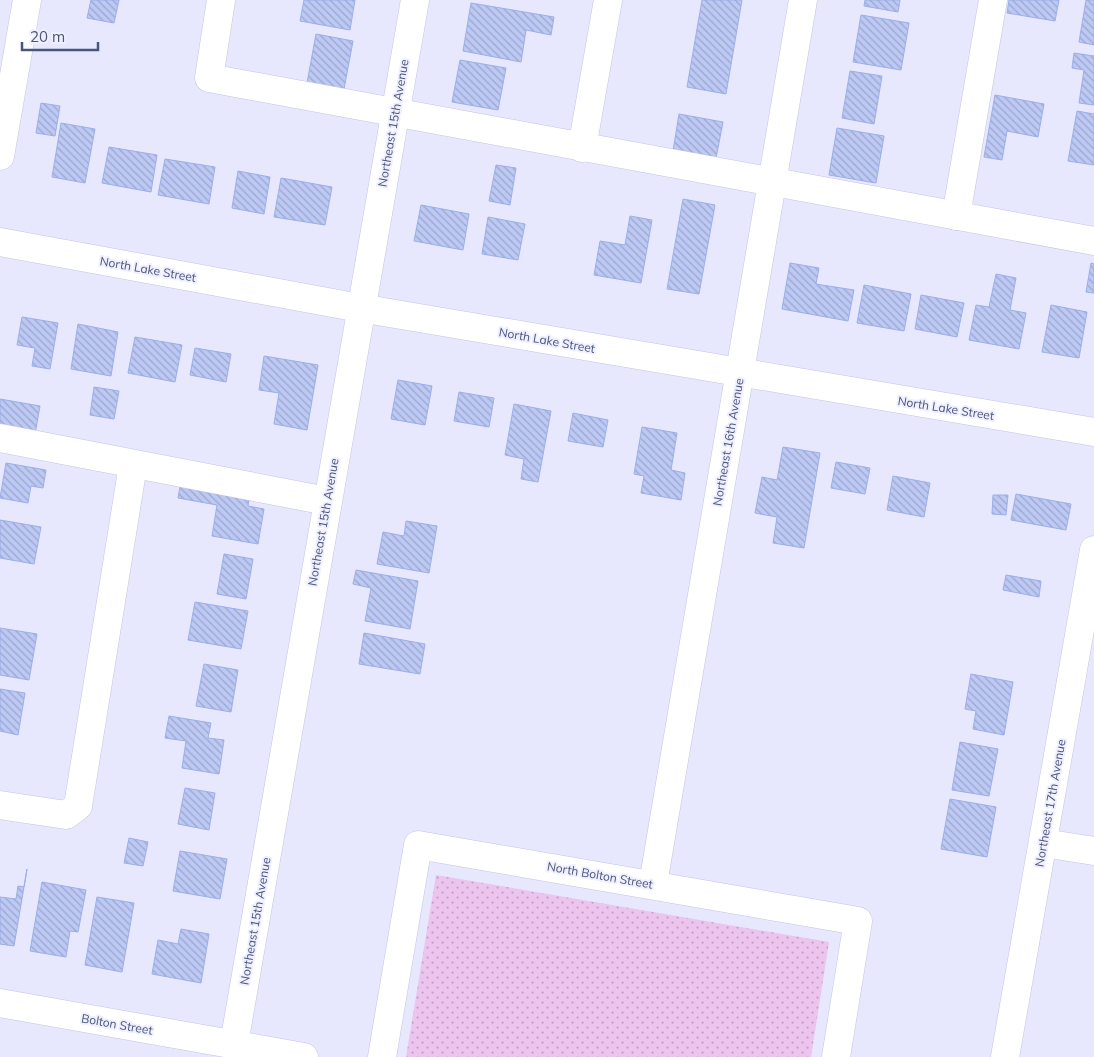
<svg xmlns="http://www.w3.org/2000/svg" width="1094" height="1057" font-family="Mulish,sans-serif">
<style>
.grass{fill:url(#grass-dots)}
.building{fill:url(#building-back-hatch);stroke:#9caee8}
.lines{fill:none;stroke-linecap:round;stroke-linejoin:round}
.minor-casing{stroke:#c1c6e3;stroke-width:29}
.minor{stroke:#fff;stroke-width:28}
.labels{text-anchor:middle;dominant-baseline:central;stroke-width:4;stroke-linejoin:round;paint-order:stroke}
.street-label{font-size:12px;fill:#49557a;stroke:#efefff}
</style>
<defs>
<pattern id="grass-dots" width="8" height="8" patternUnits="userSpaceOnUse" patternTransform="scale(1.25)"><rect width="8" height="8" fill="#ecc4ed"/><path d="M2 2h.1M6 6h.1" fill="none" stroke="#c1a2c5" stroke-width="1.8" stroke-linecap="round"/></pattern>
<pattern id="building-back-hatch" width="6" height="6" patternUnits="userSpaceOnUse" patternTransform="scale(1.25)"><rect width="6" height="6" fill="#bdc9f5"/><path d="M-1 5l2 2M0 0l6 6M5-1l2 2" fill="none" stroke="#9ca6cb"/></pattern>
</defs>
<rect width="100%" height="100%" fill="#e7e7fe"/>
<path class="grass" d="M 436,875 L 829,942 L 811,1057 L 406,1057 Z"/>
<g class="building">
<path d="M 91,0 L 119,0 L 114,23 L 87,18 Z"/>
<path d="M 304,0 L 355,0 L 350,30 L 300,21 Z"/>
<path d="M 702,0 L 742,0 L 726,94 L 687,87 Z"/>
<path d="M 865,0 L 900,0 L 898,12 L 864,6 Z"/>
<path d="M 1009,0 L 1059,0 L 1055,21 L 1007,13 Z"/>
<path d="M 1086,0 L 1094,0 L 1094,45 L 1079,42 Z"/>
<path d="M 471,3 L 554,17 L 551,35 L 526,30 L 521,62 L 463,51 Z"/>
<path d="M 861,15 L 909,23 L 901,70 L 853,62 Z"/>
<path d="M 316,34 L 353,41 L 344,89 L 307,83 Z"/>
<path d="M 1074,53 L 1094,56 L 1094,105 L 1079,103 L 1084,70 L 1072,68 Z"/>
<path d="M 460,60 L 506,68 L 498,110 L 452,102 Z"/>
<path d="M 850,71 L 882,76 L 874,124 L 842,118 Z"/>
<path d="M 995,95 L 1044,104 L 1038,137 L 1007,131 L 1002,160 L 984,157 Z"/>
<path d="M 41,103 L 60,106 L 55,136 L 36,133 Z"/>
<path d="M 1077,111 L 1094,114 L 1094,165 L 1068,161 Z"/>
<path d="M 679,114 L 723,122 L 716,158 L 673,151 Z"/>
<path d="M 61,123 L 95,129 L 85,183 L 52,177 Z"/>
<path d="M 837,128 L 884,136 L 876,183 L 829,175 Z"/>
<path d="M 109,147 L 157,155 L 151,192 L 102,183 Z"/>
<path d="M 165,159 L 215,167 L 209,204 L 158,195 Z"/>
<path d="M 496,165 L 516,168 L 510,205 L 489,201 Z"/>
<path d="M 238,171 L 270,177 L 264,214 L 232,208 Z"/>
<path d="M 281,178 L 332,187 L 325,225 L 274,217 Z"/>
<path d="M 683,199 L 715,205 L 699,294 L 667,289 Z"/>
<path d="M 421,205 L 469,214 L 463,250 L 414,241 Z"/>
<path d="M 630,216 L 652,220 L 641,283 L 594,275 L 600,241 L 625,245 Z"/>
<path d="M 488,217 L 525,224 L 518,260 L 482,254 Z"/>
<path d="M 790,263 L 819,268 L 816,284 L 854,290 L 848,321 L 782,309 Z"/>
<path d="M 1091,263 L 1094,264 L 1094,293 L 1086,292 Z"/>
<path d="M 996,274 L 1016,278 L 1010,310 L 1026,313 L 1019,349 L 969,340 L 976,305 L 989,307 Z"/>
<path d="M 864,285 L 911,294 L 904,331 L 857,323 Z"/>
<path d="M 921,295 L 964,303 L 957,337 L 915,329 Z"/>
<path d="M 1051,305 L 1087,312 L 1079,358 L 1042,352 Z"/>
<path d="M 22,317 L 58,323 L 50,369 L 32,366 L 35,348 L 17,345 Z"/>
<path d="M 78,324 L 118,332 L 111,376 L 71,369 Z"/>
<path d="M 135,337 L 182,345 L 175,382 L 128,373 Z"/>
<path d="M 195,348 L 231,354 L 226,382 L 190,375 Z"/>
<path d="M 264,356 L 318,365 L 307,430 L 274,424 L 279,393 L 259,390 Z"/>
<path d="M 398,380 L 432,386 L 425,425 L 391,419 Z"/>
<path d="M 94,387 L 119,391 L 114,419 L 90,415 Z"/>
<path d="M 459,392 L 494,398 L 489,427 L 454,421 Z"/>
<path d="M 0,399 L 40,406 L 35,434 L 0,427 Z"/>
<path d="M 514,404 L 551,411 L 538,482 L 521,479 L 524,459 L 505,455 Z"/>
<path d="M 573,413 L 608,420 L 603,447 L 568,441 Z"/>
<path d="M 642,427 L 677,433 L 671,470 L 685,473 L 681,500 L 641,493 L 644,476 L 634,474 Z"/>
<path d="M 783,447 L 820,453 L 804,548 L 773,543 L 777,517 L 755,513 L 762,477 L 777,480 Z"/>
<path d="M 836,462 L 870,468 L 865,494 L 831,488 Z"/>
<path d="M 6,463 L 46,470 L 43,488 L 31,486 L 28,503 L 0,498 Z"/>
<path d="M 893,476 L 930,483 L 924,517 L 887,510 Z"/>
<path d="M 181,481 L 250,493 L 248,506 L 264,509 L 258,544 L 212,536 L 217,505 L 178,498 Z"/>
<path d="M 1016,494 L 1071,504 L 1066,530 L 1011,520 Z"/>
<path d="M 993,495 L 1008,495 L 1006,515 L 992,514 Z"/>
<path d="M 0,520 L 41,527 L 34,564 L 0,558 Z"/>
<path d="M 406,521 L 437,526 L 429,573 L 377,564 L 383,532 L 404,536 Z"/>
<path d="M 224,554 L 253,559 L 246,599 L 217,594 Z"/>
<path d="M 356,570 L 418,581 L 410,629 L 365,621 L 371,588 L 353,584 Z"/>
<path d="M 1006,575 L 1041,581 L 1039,597 L 1003,590 Z"/>
<path d="M 195,602 L 248,611 L 241,649 L 188,640 Z"/>
<path d="M 0,628 L 37,634 L 29,680 L 0,675 Z"/>
<path d="M 364,633 L 425,644 L 420,674 L 359,664 Z"/>
<path d="M 204,664 L 238,670 L 231,712 L 196,706 Z"/>
<path d="M 971,674 L 1013,682 L 1004,735 L 973,729 L 976,711 L 965,709 Z"/>
<path d="M 0,689 L 25,693 L 18,735 L 0,731 Z"/>
<path d="M 169,716 L 211,723 L 208,738 L 224,740 L 219,774 L 182,768 L 186,741 L 165,738 Z"/>
<path d="M 960,742 L 998,749 L 989,796 L 952,790 Z"/>
<path d="M 185,788 L 215,793 L 209,830 L 178,824 Z"/>
<path d="M 950,799 L 996,807 L 987,857 L 941,849 Z"/>
<path d="M 129,838 L 148,842 L 143,866 L 124,863 Z"/>
<path d="M 180,851 L 227,859 L 220,899 L 173,891 Z"/>
<path d="M 27,869 L 14,946 L 0,944 L 0,897 L 16,899 L 18,886 L 24,887 Z"/>
<path d="M 42,882 L 86,890 L 78,932 L 70,931 L 66,957 L 30,951 Z"/>
<path d="M 97,897 L 134,903 L 122,972 L 85,965 Z"/>
<path d="M 181,929 L 209,934 L 201,983 L 152,974 L 158,940 L 178,944 Z"/>
</g>
<g class="lines">
<defs>
<g id="minor">
<path d="M 221,0 L 209,78 L 1094,241"/>
<path d="M 582,148 L 608,0"/>
<path d="M 0,156 L 27,0"/>
<path d="M 956,216 L 993,0"/>
<path d="M 0,242 L 360,308 L 1094,432"/>
<path d="M 0,438 L 327,501"/>
<path d="M 0,805 L 66,815 L 78,806 L 133,465"/>
<path d="M 1043,843 L 1094,851"/>
<path d="M 653,884 L 803,0"/>
<path d="M 0,1003 L 304,1057"/>
<path d="M 234,1044 L 415,0"/>
<path d="M 382,1057 L 418,845 L 858,921 L 836,1057"/>
<path d="M 1005,1057 L 1094,550"/>
</g>
</defs>
<use href="#minor" class="minor-casing"/>
<use href="#minor" class="minor"/>
</g>
<g class="labels">
<g class="street-label">
<text transform="translate(393 123) rotate(-80)">Northeast 15th Avenue</text>
<text transform="translate(148 269) rotate(10)">North Lake Street</text>
<text transform="translate(547 340) rotate(10)">North Lake Street</text>
<text transform="translate(946 408) rotate(9)">North Lake Street</text>
<text transform="translate(728 442) rotate(-80)">Northeast 16th Avenue</text>
<text transform="translate(323 522) rotate(-80)">Northeast 15th Avenue</text>
<text transform="translate(1050 803) rotate(-80)">Northeast 17th Avenue</text>
<text transform="translate(600 875) rotate(10)">North Bolton Street</text>
<text transform="translate(255 921) rotate(-80)">Northeast 15th Avenue</text>
<text transform="translate(117 1024) rotate(10)">Bolton Street</text>
</g>
</g>
<path d="M22 42v8h76v-8" fill="none" stroke="#49557a" stroke-width="2.5"/>
<text x="30" y="42" font-size="15" fill="#49557a" stroke="#efefff" stroke-width="4" paint-order="stroke">20 m</text>
</svg>
